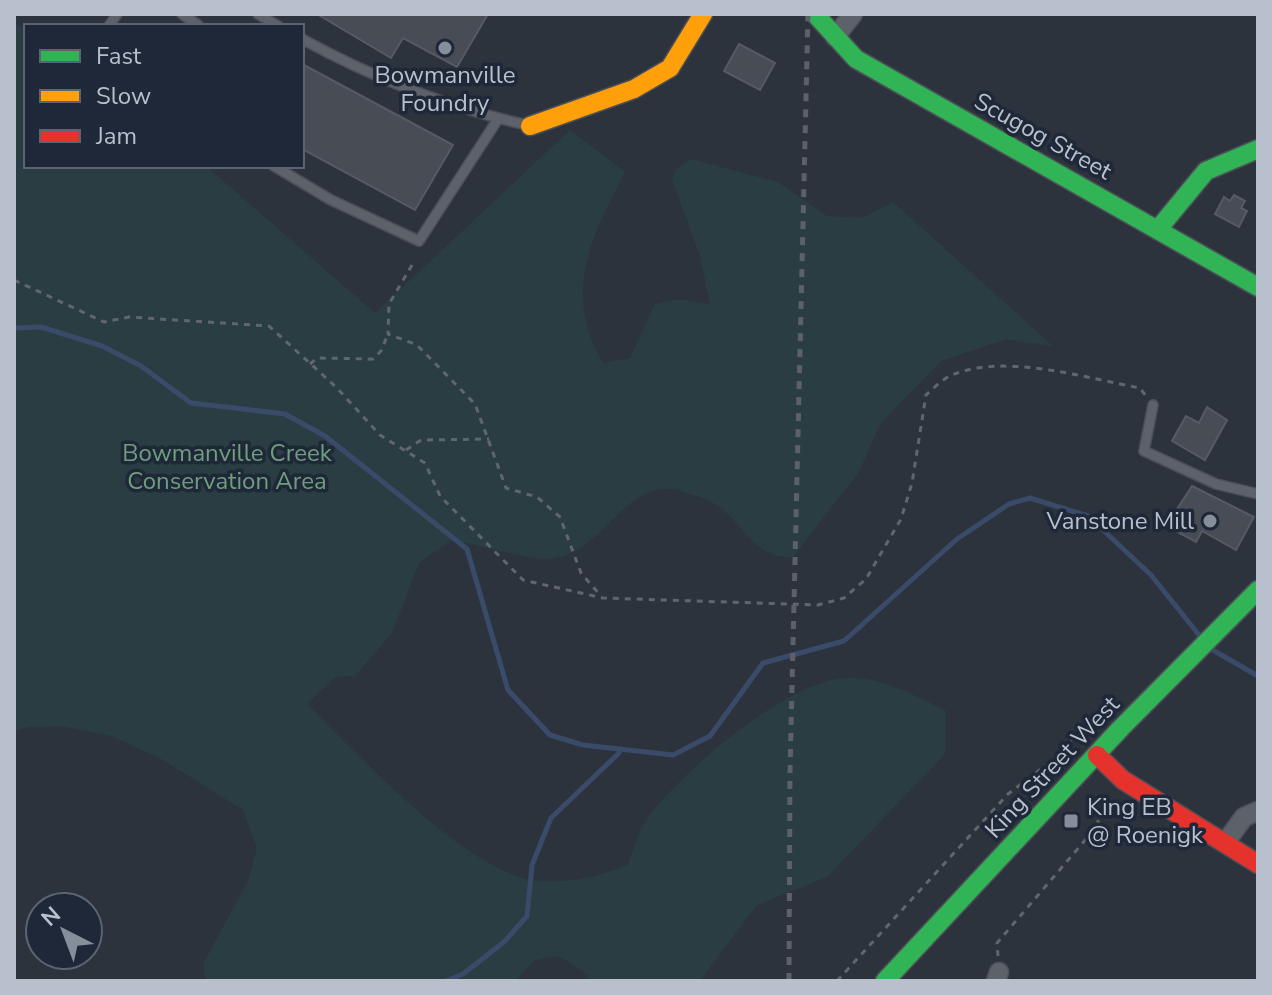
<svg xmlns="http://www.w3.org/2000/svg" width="1272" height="995" font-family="'Nunito Sans',sans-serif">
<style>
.green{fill:#293d43}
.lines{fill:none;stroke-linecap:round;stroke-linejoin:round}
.stream{stroke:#3a4b69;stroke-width:5}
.building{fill:#474c55;stroke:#555a64;stroke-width:2}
.lane-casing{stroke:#4b4f57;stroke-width:12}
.street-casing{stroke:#4b4f57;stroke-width:21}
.fast-casing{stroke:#4b4f57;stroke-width:21}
.slow-casing{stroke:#4b4f57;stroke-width:21}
.jam-casing{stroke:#4b4f57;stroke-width:21}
.path{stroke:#60666e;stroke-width:3;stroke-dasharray:6 6;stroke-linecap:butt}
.lane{stroke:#5d616a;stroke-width:9}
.street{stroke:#5d616a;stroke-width:18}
.fast{stroke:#30b455;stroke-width:18}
.slow{stroke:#ff9f0a;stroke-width:18}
.jam{stroke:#e5322d;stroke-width:18}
.rail{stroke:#5c6068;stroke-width:5;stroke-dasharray:8 8;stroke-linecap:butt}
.poi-dot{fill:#878e9b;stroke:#1f2838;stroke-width:3}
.labels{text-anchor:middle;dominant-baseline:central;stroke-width:7;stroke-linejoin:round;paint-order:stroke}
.poi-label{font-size:24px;fill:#b8bfcd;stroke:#1f2838}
.street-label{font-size:24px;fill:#b8bfcd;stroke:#1f2838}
.park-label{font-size:24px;fill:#6e9e7c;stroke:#1f2838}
</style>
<rect width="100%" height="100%" fill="#2d333d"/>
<path class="green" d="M 14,23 L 26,29 L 26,166 L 206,166 L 375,313 L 570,130 L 625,172 C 591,238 562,293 603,363 L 630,358 L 655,304 L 682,299 L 710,304 L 700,256 L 672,180 L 675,170 L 690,159 L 778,182 L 827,216 L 862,218 L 893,202 L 1053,346 L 1006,339 L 941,361 L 880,424 L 859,472 L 793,557 C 756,561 742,521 715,504 C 705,498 679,489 667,489 C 623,488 602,550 555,558 C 535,562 476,544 452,540 L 419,563 L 392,633 L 355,676 L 335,677 L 307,704 C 359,755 461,867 532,880 C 562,885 601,877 628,864 C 634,850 638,831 647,819 C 683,770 776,691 836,679 C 874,672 914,695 946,711 L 945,754 L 827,877 L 757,905 L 700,981 L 589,981 L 588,975 L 559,956 L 535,960 L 515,981 L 206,981 L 203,964 L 248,881 L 257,848 L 243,810 L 163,760 L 111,736 L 60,726 L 29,727 L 14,732 Z"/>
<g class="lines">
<g class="stream">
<path d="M 14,328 L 41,327 L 102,346 L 141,366 L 191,403 L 285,414 L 325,436 L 467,549 L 508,690 L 550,735 L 583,745 L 673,755 L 710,736 L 763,663 L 844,641 L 957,539 L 1009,504 L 1030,498 L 1088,516 L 1151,575 L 1199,635"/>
<path d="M 1211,649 L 1258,676"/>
<path d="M 446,981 L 463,974 L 504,942 L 527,916 L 532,865 L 551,818 L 619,753"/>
</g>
</g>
<g class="building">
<path d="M 317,14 L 488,14 L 457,67 L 403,38 L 391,58 Z"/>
<path d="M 739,44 L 775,63 L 760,90 L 724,71 Z"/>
<path d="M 302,64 L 453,145 L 415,210 L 302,149 Z"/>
<path d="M 1234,195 L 1245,201 L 1241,208 L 1247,211 L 1239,227 L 1215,214 L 1224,197 L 1230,201 Z"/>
<path d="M 1207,407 L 1227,420 L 1205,460 L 1172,441 L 1186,416 L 1199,423 Z"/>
<path d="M 1192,486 L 1254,517 L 1236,550 L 1202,531 L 1196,542 L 1166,526 Z"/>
</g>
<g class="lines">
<defs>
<g id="lane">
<path d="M 182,14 L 198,25"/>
<path d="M 258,14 L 278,26"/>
<path d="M 109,26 L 117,14"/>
<path d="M 302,39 C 375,79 446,107 527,125"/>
<path d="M 274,166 L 331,200 L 419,241 L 498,119"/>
<path d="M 1153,405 L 1144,451 L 1216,484 L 1258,494"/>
</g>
<g id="street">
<path d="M 835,37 L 853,14"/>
<path d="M 1225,843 L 1244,817 L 1258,811"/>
<path d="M 996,981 L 999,972"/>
</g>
<g id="fast">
<path d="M 815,14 L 856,59 L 1258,287"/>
<path d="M 1159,228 L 1206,171 L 1258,149"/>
<path d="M 885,981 L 1121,728 L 1258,590"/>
</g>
<path id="slow" d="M 530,126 L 634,89 L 670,68 L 703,14"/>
<path id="jam" d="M 1097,755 L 1123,780 L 1258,864"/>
</defs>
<use href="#lane" class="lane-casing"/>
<use href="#street" class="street-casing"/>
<use href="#fast" class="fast-casing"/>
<use href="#slow" class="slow-casing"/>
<use href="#jam" class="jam-casing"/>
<g class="path">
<path d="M 412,265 L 389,304 L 388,334 L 417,345 L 475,404 L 506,488 L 537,497 L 560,517 L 581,573 L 601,596"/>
<path d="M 14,280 L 104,322 L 129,317 L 269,326 L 336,387 L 380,435 L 425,463 L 440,496 L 523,580 L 603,598 L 818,605 L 844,598 L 866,579 L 901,519 L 912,483 L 926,395 C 933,389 941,380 950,376 C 1001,352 1086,378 1140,388 L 1146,396"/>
<path d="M 310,364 L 317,358 L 373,359 L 381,351 L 388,334"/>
<path d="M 406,450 L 421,440 L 489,439"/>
<path d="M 998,956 L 997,943 L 1099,824 L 1094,811"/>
<path d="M 837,981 L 1008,794 L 1049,763 L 1101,709"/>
</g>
<use href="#lane" class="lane"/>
<use href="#street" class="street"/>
<use href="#fast" class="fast"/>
<use href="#slow" class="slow"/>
<use href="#jam" class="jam"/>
<path class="rail" d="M 789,981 L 790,771 L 808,14"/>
</g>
<g class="poi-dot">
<circle cx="445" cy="48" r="8"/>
<circle cx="1210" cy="521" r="8"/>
<rect x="1063" y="813" width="16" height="16" rx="4"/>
</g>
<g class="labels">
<g class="poi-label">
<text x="445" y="75">Bowmanville<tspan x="445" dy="28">Foundry</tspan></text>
<text x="1194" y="521" text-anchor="end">Vanstone Mill</text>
<text x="1087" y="807" text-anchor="start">King EB<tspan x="1087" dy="28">@ Roenigk</tspan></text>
</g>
<g class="street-label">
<text transform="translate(1043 136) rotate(29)">Scugog Street</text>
<text transform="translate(1052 767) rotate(-47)">King Street West</text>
</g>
<g class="park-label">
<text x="227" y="453">Bowmanville Creek<tspan x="227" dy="28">Conservation Area</tspan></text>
</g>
</g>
<rect width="1272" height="995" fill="none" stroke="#b8bfcd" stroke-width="32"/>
<rect x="24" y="24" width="280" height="144" fill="#1f2838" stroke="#5c6474" stroke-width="2"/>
<rect x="40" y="50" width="40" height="12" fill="#30b455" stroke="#5c6474" stroke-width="2"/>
<text x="96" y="64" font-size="24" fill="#b8bfcd">Fast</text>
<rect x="40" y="90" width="40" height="12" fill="#ff9f0a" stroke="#5c6474" stroke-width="2"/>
<text x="96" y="104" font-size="24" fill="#b8bfcd">Slow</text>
<rect x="40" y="130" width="40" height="12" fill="#e5322d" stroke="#5c6474" stroke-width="2"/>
<text x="96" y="144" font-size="24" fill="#b8bfcd">Jam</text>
<g transform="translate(64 931) rotate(318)"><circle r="38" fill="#1f2838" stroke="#5c6474" stroke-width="2"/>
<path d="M0-6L14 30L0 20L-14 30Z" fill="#878e9b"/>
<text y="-12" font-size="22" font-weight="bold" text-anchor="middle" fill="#b8bfcd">N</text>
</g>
</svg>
